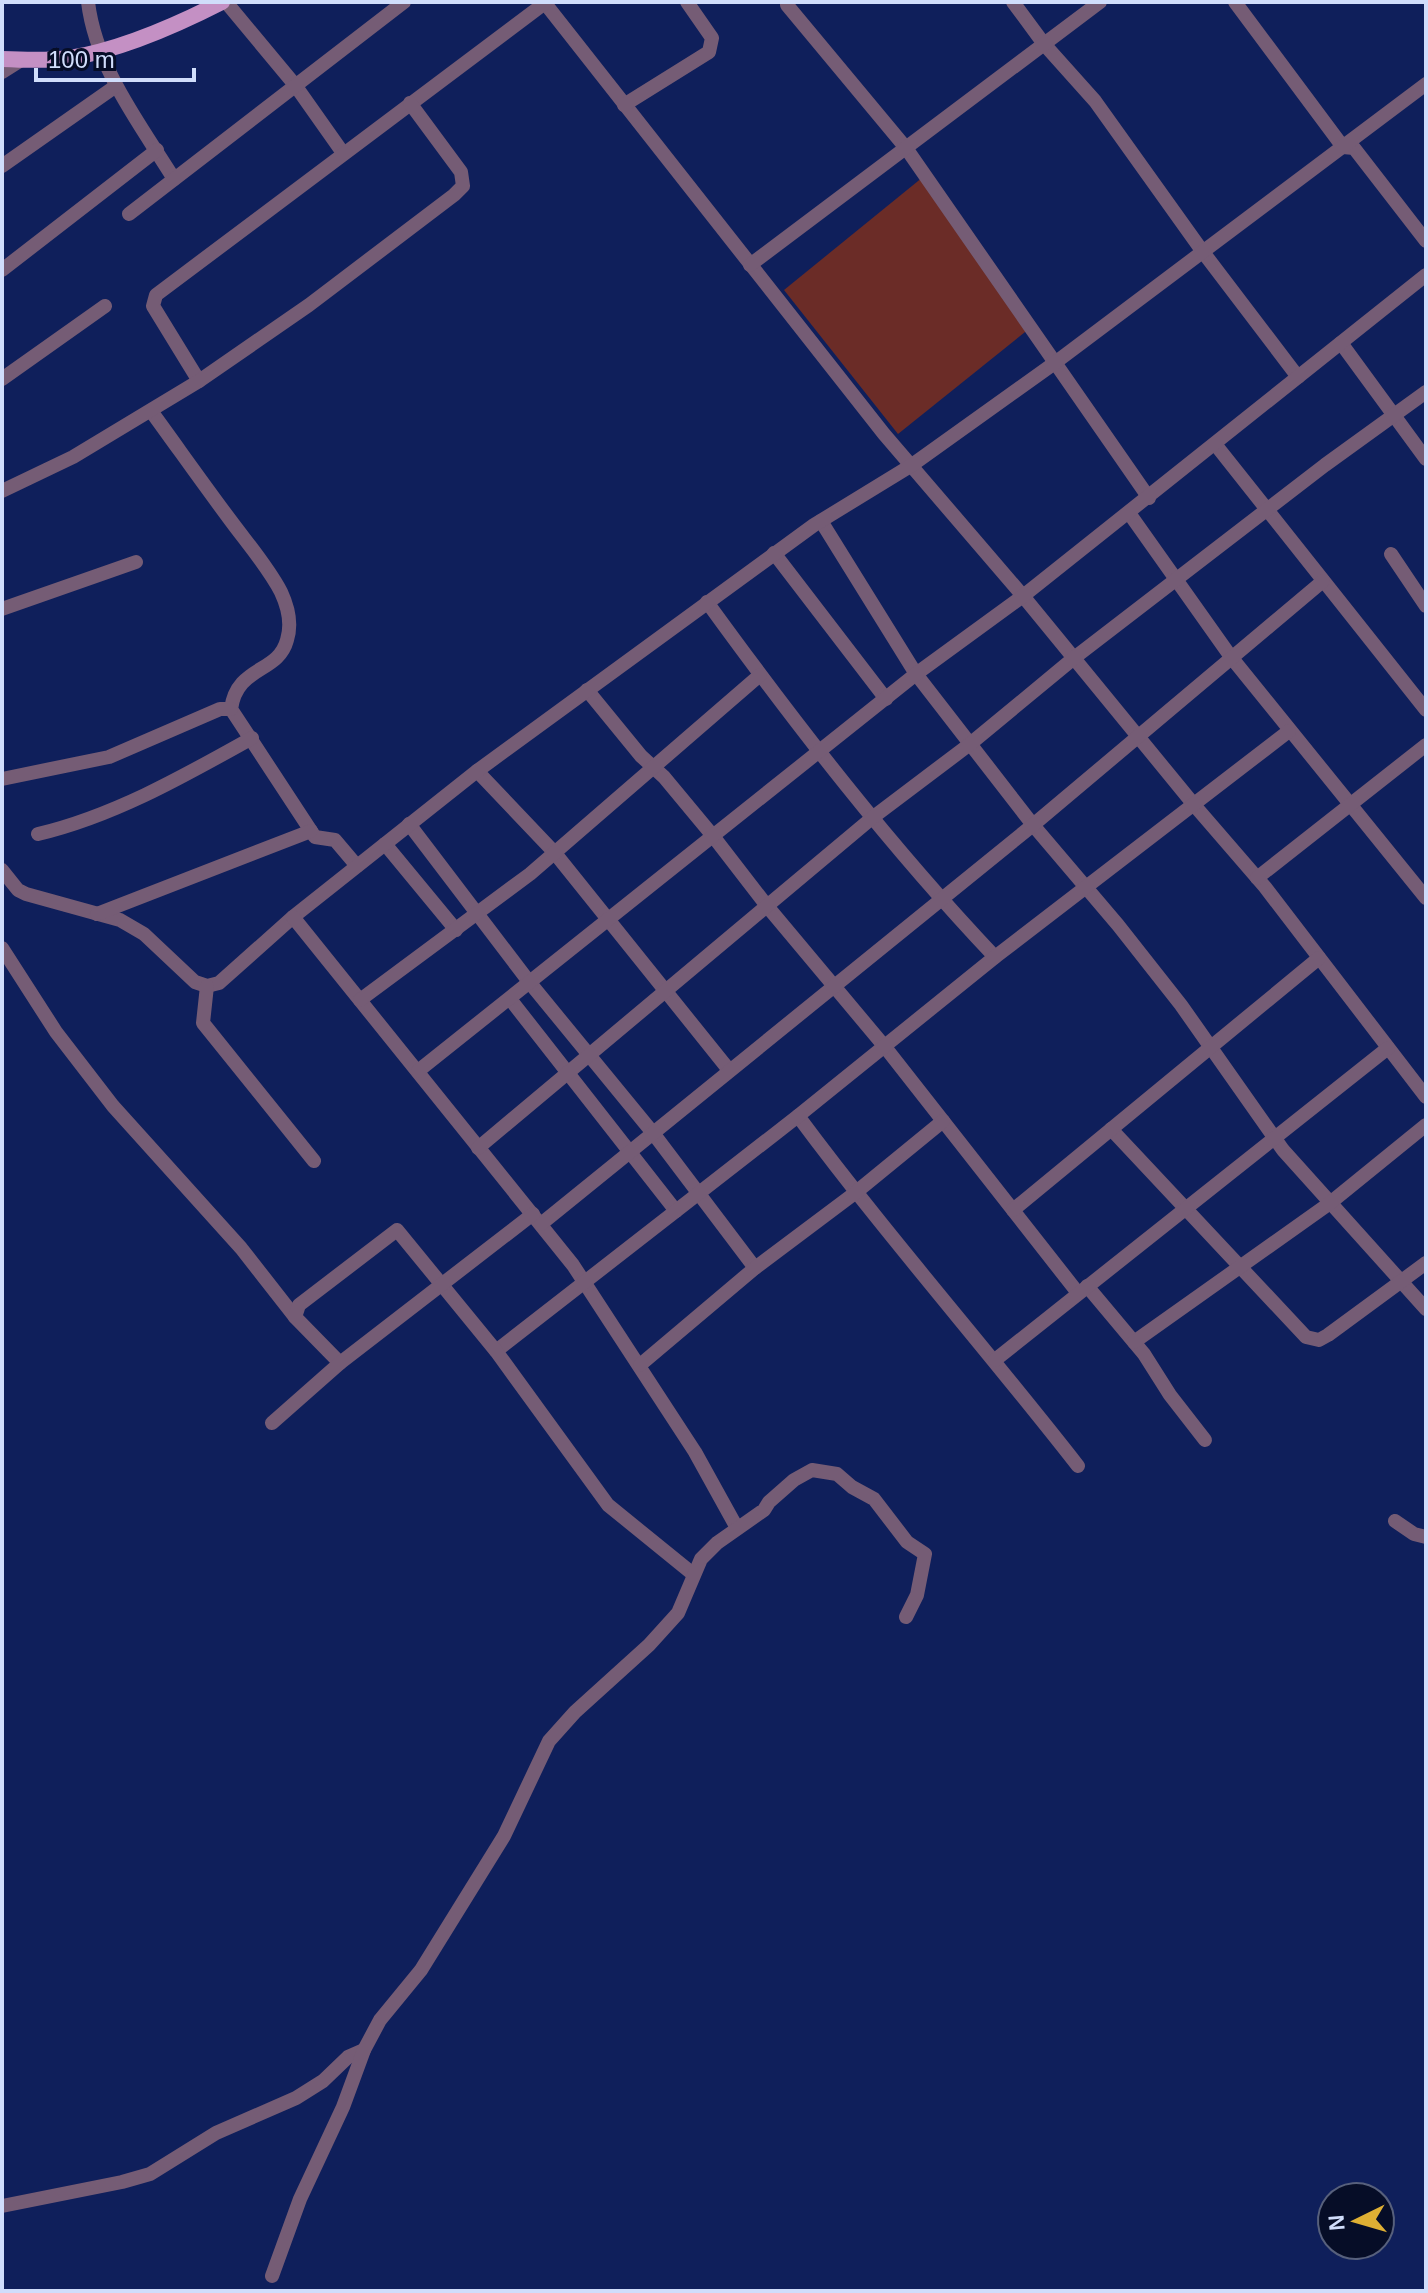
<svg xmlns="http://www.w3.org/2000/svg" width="1428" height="2293" font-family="Arial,sans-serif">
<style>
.green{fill:#6b2c27}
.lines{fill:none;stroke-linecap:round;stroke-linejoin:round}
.minor{stroke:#755c75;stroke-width:14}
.major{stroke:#c490c4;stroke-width:16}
</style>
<rect width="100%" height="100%" fill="#0f1f5b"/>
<path class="green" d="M 923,177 L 1035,324 L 898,434 L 784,290 Z"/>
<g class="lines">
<g class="minor">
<path d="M 88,2 C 96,68 140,124 174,179"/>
<path d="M 226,2 L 295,85 L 343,153"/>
<path d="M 544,2 L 884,434 L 1023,596 L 1195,806 L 1265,887 L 1426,1097"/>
<path d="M 1013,2 L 1044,44 L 1095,101 L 1203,252 L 1298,377"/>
<path d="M 1235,2 L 1343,147 L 1354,148 L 1426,241"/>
<path d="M 787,5 L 906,148 L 1149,498"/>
<path d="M 2,72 L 21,60"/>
<path d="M 624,105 L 709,52 L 712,38 L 687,2"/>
<path d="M 2,166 L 116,86"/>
<path d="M 129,214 L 404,2"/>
<path d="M 750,265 L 1100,2"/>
<path d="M 2,270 L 157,150"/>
<path d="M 1341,343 L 1426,459"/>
<path d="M 2,379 L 105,306"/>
<path d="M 199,381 L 153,306 L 156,295 L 545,3"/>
<path d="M 151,411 C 178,448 204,485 231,521 C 248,544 268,567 281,592 C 288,607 292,624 287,640 C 278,674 237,665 231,709 L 315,837 L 335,840 L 357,866"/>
<path d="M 1215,444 L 1426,710"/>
<path d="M 2,491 L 73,457 L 199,381 L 309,305 L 454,195 L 463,186 L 461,172 L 410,103"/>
<path d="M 1129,513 L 1231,657 L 1426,898"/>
<path d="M 821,521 L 916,674 L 1033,825 L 1118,925 L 1181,1005 L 1283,1150 L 1426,1309"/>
<path d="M 774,553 L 886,699"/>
<path d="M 1391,554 L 1426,606"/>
<path d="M 707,602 C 797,726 890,846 995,957"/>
<path d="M 2,609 L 136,562"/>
<path d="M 587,690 L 641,756 L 664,777 L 713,836 L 767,906 L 885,1047 L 1078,1293"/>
<path d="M 477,771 L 554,852 L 729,1070"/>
<path d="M 2,779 L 109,757 L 220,709 L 231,709"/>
<path d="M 409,824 L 530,983 L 653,1133 L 755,1268"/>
<path d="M 38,834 C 114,816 184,776 252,738"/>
<path d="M 385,844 L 456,930"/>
<path d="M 2,870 L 18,890 L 26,894 L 120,920 L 144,934 L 195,982 L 207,986 L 219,983 L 293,917 L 477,771 L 814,525 L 912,465 L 1056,362 L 1426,84"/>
<path d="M 1257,878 L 1426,745"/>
<path d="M 97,914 L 311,831"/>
<path d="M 293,917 L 573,1265 L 695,1452 L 737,1528"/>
<path d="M 2,948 L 56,1032 L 113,1106 L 241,1248 L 295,1317"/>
<path d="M 207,986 L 203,1023 L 314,1161"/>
<path d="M 510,999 L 676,1211"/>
<path d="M 360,1000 L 530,874 L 760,675"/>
<path d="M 418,1071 L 916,674 L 1023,596 L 1426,275"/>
<path d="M 798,1116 C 887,1236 986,1348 1078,1466"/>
<path d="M 1111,1129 L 1306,1337 L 1319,1340 L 1328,1335 L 1426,1263"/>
<path d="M 478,1148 L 872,818 L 970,744 L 1074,658 L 1325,465 L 1426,392"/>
<path d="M 1013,1210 L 1319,958"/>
<path d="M 541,1224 L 1033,825 L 1323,581"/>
<path d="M 1087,1286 L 1144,1354 L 1170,1395 L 1205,1440"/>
<path d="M 1134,1342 L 1330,1203 L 1426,1125"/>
<path d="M 496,1351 L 798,1116 L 995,957 L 1289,731"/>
<path d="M 995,1360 L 1388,1048"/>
<path d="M 340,1363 L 295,1317 L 299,1305 L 397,1230 L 496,1351 L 608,1505 L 693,1574"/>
<path d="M 640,1365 L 755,1268 L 855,1193 L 943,1121"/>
<path d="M 272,1423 L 340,1363 L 533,1214"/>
<path d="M 1395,1521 L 1414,1534 L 1426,1537"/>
<path d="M 2,2206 L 122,2182 L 150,2174 L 216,2133 L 296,2098 L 323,2081 L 348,2057 L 364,2050"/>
<path d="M 272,2276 L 300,2199 L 343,2107 L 364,2050 L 380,2020 L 421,1970 L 504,1836 L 549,1741 L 575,1712 L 649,1645 L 678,1613 L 701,1559 L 717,1543 L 764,1510 L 769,1502 L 794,1480 L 812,1470 L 837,1474 L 852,1487 L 874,1499 L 907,1542 L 925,1554 L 917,1595 L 906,1617"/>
</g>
<path class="major" d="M 2,59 C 24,60 48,61 70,58 C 120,50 177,25 222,2"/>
</g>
<rect width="1428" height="2293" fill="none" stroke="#d0ddfb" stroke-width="8"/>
<g transform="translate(1356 2221) rotate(265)"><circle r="38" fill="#060d27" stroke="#57607c" stroke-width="2"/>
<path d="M0-6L14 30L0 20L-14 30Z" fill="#dfb034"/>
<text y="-12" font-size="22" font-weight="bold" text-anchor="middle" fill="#d0ddfb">N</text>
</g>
<path d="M36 68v12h158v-12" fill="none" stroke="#d0ddfb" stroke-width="4"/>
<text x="48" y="68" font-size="24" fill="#d0ddfb" stroke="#060d27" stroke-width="6" paint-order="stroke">100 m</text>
</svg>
